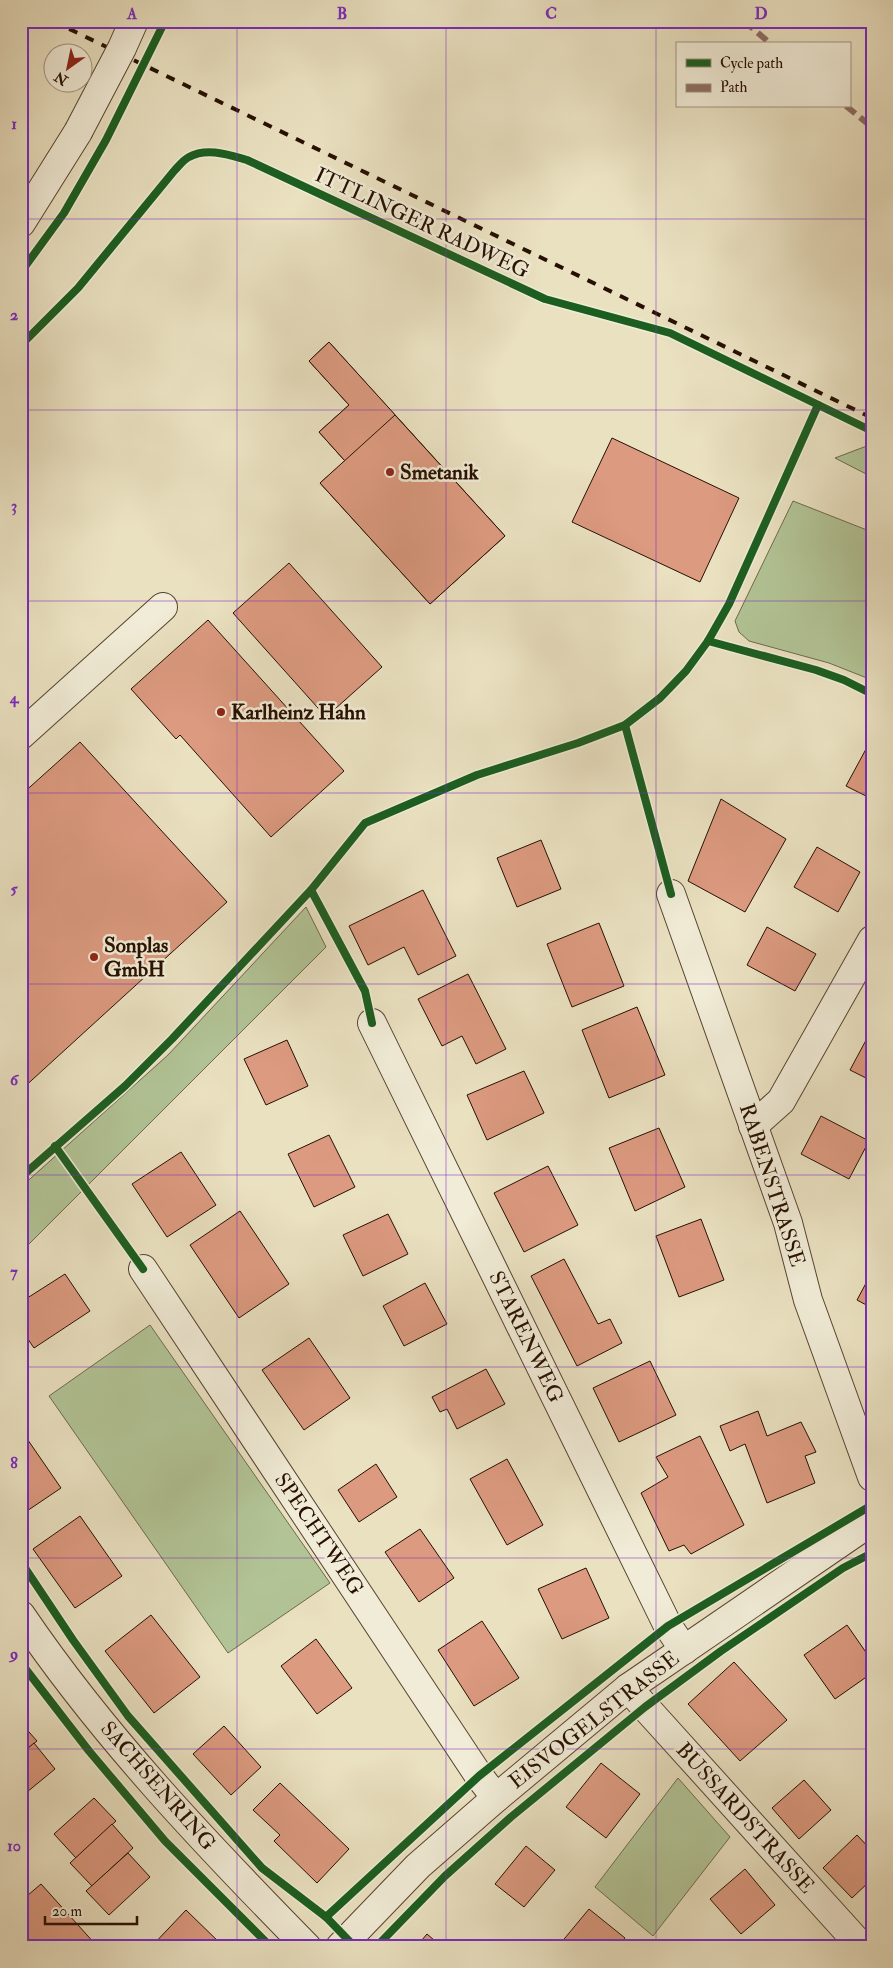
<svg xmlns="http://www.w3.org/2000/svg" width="893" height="1968" font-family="'IM FELL Double Pica',serif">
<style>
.green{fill:#b2c496;stroke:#6c6a4b}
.building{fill:#dc9a80;stroke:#260f00}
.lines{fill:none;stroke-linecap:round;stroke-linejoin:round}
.minor-casing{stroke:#574430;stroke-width:30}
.tertiary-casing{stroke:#574430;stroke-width:30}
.minor{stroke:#f1ecd7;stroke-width:28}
.tertiary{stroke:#f1ecd7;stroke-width:28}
.rail{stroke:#260f00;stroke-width:4;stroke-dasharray:9 9;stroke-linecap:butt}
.tertiary-bridge-casing{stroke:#574430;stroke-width:30;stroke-linecap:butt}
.tertiary-bridge{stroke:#f1ecd7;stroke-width:28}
.quiet{stroke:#8d6e63;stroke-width:6;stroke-dasharray:12 6;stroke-linecap:butt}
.cycleway-casing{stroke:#f1ecd7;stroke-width:11}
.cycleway{stroke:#1b5e20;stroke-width:8}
.grid{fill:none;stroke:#7b2cbf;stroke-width:1;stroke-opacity:0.55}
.poi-dot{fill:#8f2418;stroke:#f1ecd7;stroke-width:2}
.labels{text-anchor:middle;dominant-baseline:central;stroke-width:5;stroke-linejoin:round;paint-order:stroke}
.street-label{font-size:21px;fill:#260f00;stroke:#f1ecd7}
.poi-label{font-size:21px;font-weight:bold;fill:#260f00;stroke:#f1ecd7;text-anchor:start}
.neatline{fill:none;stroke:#7b2cbf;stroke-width:2}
.grid-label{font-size:16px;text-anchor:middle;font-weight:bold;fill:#7b2cbf}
</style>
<rect width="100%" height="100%" fill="#eae1c1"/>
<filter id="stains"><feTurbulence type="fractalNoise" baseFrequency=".004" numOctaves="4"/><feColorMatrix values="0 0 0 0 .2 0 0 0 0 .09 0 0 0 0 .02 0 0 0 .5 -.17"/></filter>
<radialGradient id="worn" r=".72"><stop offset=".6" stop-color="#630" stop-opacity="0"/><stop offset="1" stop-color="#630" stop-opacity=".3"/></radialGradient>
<g class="green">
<path d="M 872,444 L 872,477 L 835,458 Z"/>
<path d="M 793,501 L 872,532 L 872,680 L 829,663 L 749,641 L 739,632 L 735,621 Z"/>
<path d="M 306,907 L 326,947 L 21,1252 L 21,1187 L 168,1055 Z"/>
<path d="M 150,1325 L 330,1583 L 228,1653 L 49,1396 Z"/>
<path d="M 678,1778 L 730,1837 L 653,1936 L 595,1887 Z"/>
</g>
<g class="building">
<path d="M 329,342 L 395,415 L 345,461 L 319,432 L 349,405 L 309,361 Z"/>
<path d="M 329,342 L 505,536 L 430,604 L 320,483 L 345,461 L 319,432 L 349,405 L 309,361 Z"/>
<path d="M 395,415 L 505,536 L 430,604 L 320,483 Z"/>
<path d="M 612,438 L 739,498 L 700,582 L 572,522 Z"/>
<path d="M 289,563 L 382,667 L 326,717 L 233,613 Z"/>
<path d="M 208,620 L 344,771 L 271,837 L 180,735 L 176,739 L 131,689 Z"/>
<path d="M 872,738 L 872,799 L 846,786 Z"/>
<path d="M 80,742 L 227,902 L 21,1090 L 21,795 Z"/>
<path d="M 721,799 L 786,839 L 745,912 L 688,881 Z"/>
<path d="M 541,840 L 561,889 L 517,907 L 497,858 Z"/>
<path d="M 817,847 L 860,872 L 838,912 L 794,887 Z"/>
<path d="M 423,890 L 456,956 L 418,975 L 404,947 L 368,965 L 349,926 Z"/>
<path d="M 599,923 L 624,986 L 572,1007 L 547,944 Z"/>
<path d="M 767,927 L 816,954 L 795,991 L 747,965 Z"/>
<path d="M 468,974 L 506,1049 L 476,1064 L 462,1036 L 442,1046 L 418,999 Z"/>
<path d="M 637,1007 L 665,1075 L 609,1098 L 582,1030 Z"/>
<path d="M 872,1029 L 872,1081 L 850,1070 Z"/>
<path d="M 287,1040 L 308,1086 L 266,1105 L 244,1059 Z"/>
<path d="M 524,1071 L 544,1113 L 487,1140 L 467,1095 Z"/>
<path d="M 821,1116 L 869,1141 L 849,1179 L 801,1154 Z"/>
<path d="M 659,1128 L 685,1187 L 635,1211 L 609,1148 Z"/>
<path d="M 329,1135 L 355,1187 L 314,1207 L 288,1154 Z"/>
<path d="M 181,1152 L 216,1205 L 167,1237 L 132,1184 Z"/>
<path d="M 548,1166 L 578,1225 L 524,1252 L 494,1193 Z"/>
<path d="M 240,1211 L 289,1284 L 239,1318 L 190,1245 Z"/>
<path d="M 388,1214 L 408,1254 L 363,1276 L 343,1235 Z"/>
<path d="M 701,1219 L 724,1280 L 679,1297 L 656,1236 Z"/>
<path d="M 564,1259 L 598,1324 L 610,1319 L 622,1343 L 577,1366 L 531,1276 Z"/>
<path d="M 872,1272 L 872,1308 L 857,1300 Z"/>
<path d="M 65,1274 L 90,1311 L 34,1348 L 21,1329 L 21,1302 Z"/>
<path d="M 425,1283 L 447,1324 L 404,1346 L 383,1306 Z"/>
<path d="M 309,1338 L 350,1398 L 304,1430 L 262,1370 Z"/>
<path d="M 650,1361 L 676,1415 L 619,1442 L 593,1388 Z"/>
<path d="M 486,1369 L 505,1404 L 457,1429 L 447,1409 L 440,1412 L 432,1397 Z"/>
<path d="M 758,1411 L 767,1436 L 801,1422 L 816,1452 L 805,1456 L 815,1483 L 767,1503 L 745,1444 L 730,1451 L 720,1426 Z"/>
<path d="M 21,1430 L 61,1488 L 21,1515 Z"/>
<path d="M 700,1436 L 744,1525 L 691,1554 L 684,1545 L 669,1551 L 641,1493 L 668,1477 L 656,1457 Z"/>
<path d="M 507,1459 L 543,1525 L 507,1545 L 470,1479 Z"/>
<path d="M 376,1464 L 397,1497 L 359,1522 L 338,1490 Z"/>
<path d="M 80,1516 L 122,1576 L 75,1608 L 33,1549 Z"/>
<path d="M 420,1529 L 454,1578 L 419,1602 L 385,1552 Z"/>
<path d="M 586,1568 L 609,1618 L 562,1639 L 538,1589 Z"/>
<path d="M 151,1615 L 200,1677 L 154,1713 L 105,1651 Z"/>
<path d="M 482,1621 L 519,1678 L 474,1706 L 438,1650 Z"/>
<path d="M 847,1625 L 872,1661 L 872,1673 L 835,1699 L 804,1655 Z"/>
<path d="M 316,1639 L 352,1688 L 317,1714 L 281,1666 Z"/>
<path d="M 734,1662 L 787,1720 L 740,1761 L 688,1704 Z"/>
<path d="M 21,1723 L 37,1741 L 21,1754 Z"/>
<path d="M 224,1726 L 261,1767 L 231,1795 L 193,1754 Z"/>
<path d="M 34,1743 L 55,1769 L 21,1797 L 21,1754 Z"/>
<path d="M 601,1763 L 640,1794 L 606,1838 L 566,1807 Z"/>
<path d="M 804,1780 L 831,1810 L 799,1839 L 772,1808 Z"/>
<path d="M 280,1783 L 349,1849 L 317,1883 L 274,1841 L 280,1835 L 253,1810 Z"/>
<path d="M 94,1798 L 116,1821 L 76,1858 L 54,1834 Z"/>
<path d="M 112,1824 L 133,1848 L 92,1886 L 70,1863 Z"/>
<path d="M 857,1835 L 872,1851 L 872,1879 L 852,1898 L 823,1868 Z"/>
<path d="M 526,1846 L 555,1870 L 524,1907 L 495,1884 Z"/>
<path d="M 128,1853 L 150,1877 L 109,1915 L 86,1891 Z"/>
<path d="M 745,1869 L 775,1905 L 741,1934 L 710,1899 Z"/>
<path d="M 41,1884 L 96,1945 L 94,1947 L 21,1947 L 21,1901 Z"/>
<path d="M 589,1909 L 625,1938 L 618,1947 L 563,1947 L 560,1944 Z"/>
<path d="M 186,1910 L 224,1947 L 151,1947 Z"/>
<path d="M 427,1934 L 442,1947 L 416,1947 Z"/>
</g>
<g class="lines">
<defs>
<g id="minor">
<path d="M 21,735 L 163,607"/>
<path d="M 671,894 L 788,1223 L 808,1300 L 872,1477"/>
<path d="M 372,1023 L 668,1626 L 684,1650"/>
<path d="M 753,1126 L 781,1101 L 872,940"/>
<path d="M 143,1269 L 479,1776 L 496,1798"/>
<path d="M 21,1615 C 103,1736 205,1843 307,1947"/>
<path d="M 628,1688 L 862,1947"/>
<path d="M 340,1947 L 418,1866 L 496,1798 L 628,1688 L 872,1521"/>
</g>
<path id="tertiary" d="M 21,223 L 78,132"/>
</defs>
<use href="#minor" class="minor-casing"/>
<use href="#tertiary" class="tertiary-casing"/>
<use href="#minor" class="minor"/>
<use href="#tertiary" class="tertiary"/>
<path class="rail" d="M 53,21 L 872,418"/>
<defs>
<path id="tertiary-bridge" d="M 78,132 L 122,48 L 134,21"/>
</defs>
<use href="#tertiary-bridge" class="tertiary-bridge-casing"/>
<use href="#tertiary-bridge" class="tertiary-bridge"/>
<g class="quiet">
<path d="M 744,21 L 771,44"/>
<path d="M 846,106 L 872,127"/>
</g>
<defs>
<g id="cycleway">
<path d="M 21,272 L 64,213 L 106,140 L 165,21"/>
<path d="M 21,345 L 78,288 L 174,171 C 178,167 183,160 189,157 C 207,147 229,155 247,160 L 545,299 L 670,333 L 872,431"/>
<path d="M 708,641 L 816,670 L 844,680 L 872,694"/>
<path d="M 625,725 L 671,894"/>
<path d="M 311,890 L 365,991 L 372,1023"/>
<path d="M 55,1146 L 143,1269"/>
<path d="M 21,1177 L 125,1086 L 172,1039 L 311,890 L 365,823 L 477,775 L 578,743 L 625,725 L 660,698 L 686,671 L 708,641 L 729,604 L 818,405"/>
<path d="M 21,1562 L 73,1640 L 128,1716 L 262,1868 L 326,1917 L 355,1947"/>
<path d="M 21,1663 L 89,1751 L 165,1841 L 271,1947"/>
<path d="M 326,1917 L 479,1776 L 668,1626 L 872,1505"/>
<path d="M 376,1947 L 445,1876 L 511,1817 L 645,1707 L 721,1651 L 843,1568 L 872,1553"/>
</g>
</defs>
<use href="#cycleway" class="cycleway-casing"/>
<use href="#cycleway" class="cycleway"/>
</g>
<path class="grid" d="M 237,21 L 237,1947M 446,21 L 446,1947M 656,21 L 656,1947M 21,219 L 872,219M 21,410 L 872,410M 21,601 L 872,601M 21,793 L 872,793M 21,984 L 872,984M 21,1175 L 872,1175M 21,1367 L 872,1367M 21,1558 L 872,1558M 21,1749 L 872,1749"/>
<g class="poi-dot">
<circle cx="390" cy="472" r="5"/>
<circle cx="221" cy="712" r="5"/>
<circle cx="94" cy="957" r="5"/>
</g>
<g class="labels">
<g class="street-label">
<text transform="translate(422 223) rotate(25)">ITTLINGER RADWEG</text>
<text transform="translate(772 1185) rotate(72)">RABENSTRASSE</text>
<text transform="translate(526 1337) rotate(64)">STARENWEG</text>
<text transform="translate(319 1534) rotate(56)">SPECHTWEG</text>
<text transform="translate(594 1720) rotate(-38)">EISVOGELSTRASSE</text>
<text transform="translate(158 1786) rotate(49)">SACHSENRING</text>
<text transform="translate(745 1818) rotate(48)">BUSSARDSTRASSE</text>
</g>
<g class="poi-label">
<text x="400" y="472">Smetanik</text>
<text x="231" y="712">Karlheinz Hahn</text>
<text x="104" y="945">Sonplas<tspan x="104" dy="24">GmbH</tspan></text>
</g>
</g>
<rect width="893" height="1968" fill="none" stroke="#eae1c1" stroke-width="55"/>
<rect x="676" y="42" width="175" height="65" fill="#f1ecd7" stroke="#a09481"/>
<rect x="686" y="59" width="25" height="8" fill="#1b5e20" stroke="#a09481"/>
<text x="720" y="68" font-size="15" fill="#260f00">Cycle path</text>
<rect x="686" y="84" width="25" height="8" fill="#8d6e63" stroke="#a09481"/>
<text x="720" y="92" font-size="15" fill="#260f00">Path</text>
<g transform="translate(68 68) rotate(213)"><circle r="24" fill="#f1ecd7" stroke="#a09481"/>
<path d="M0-4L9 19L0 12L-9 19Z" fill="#8f2418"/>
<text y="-8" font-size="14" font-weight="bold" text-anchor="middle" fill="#260f00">N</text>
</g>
<path d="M45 1916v8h92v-8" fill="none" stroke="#260f00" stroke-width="2.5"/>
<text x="52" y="1916" font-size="15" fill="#260f00" stroke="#f1ecd7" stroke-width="4" paint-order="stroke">20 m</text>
<rect x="28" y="28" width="838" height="1912" class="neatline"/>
<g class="grid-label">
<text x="132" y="19">A</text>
<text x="342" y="19">B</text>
<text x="551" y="19">C</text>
<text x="761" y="19">D</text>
<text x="14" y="129">1</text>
<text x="14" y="320">2</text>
<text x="14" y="511">3</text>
<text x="14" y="703">4</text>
<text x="14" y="894">5</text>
<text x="14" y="1085">6</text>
<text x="14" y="1277">7</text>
<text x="14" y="1468">8</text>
<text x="14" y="1659">9</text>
<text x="14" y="1851">10</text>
</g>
<rect width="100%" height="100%" filter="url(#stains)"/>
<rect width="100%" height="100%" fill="url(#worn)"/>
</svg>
